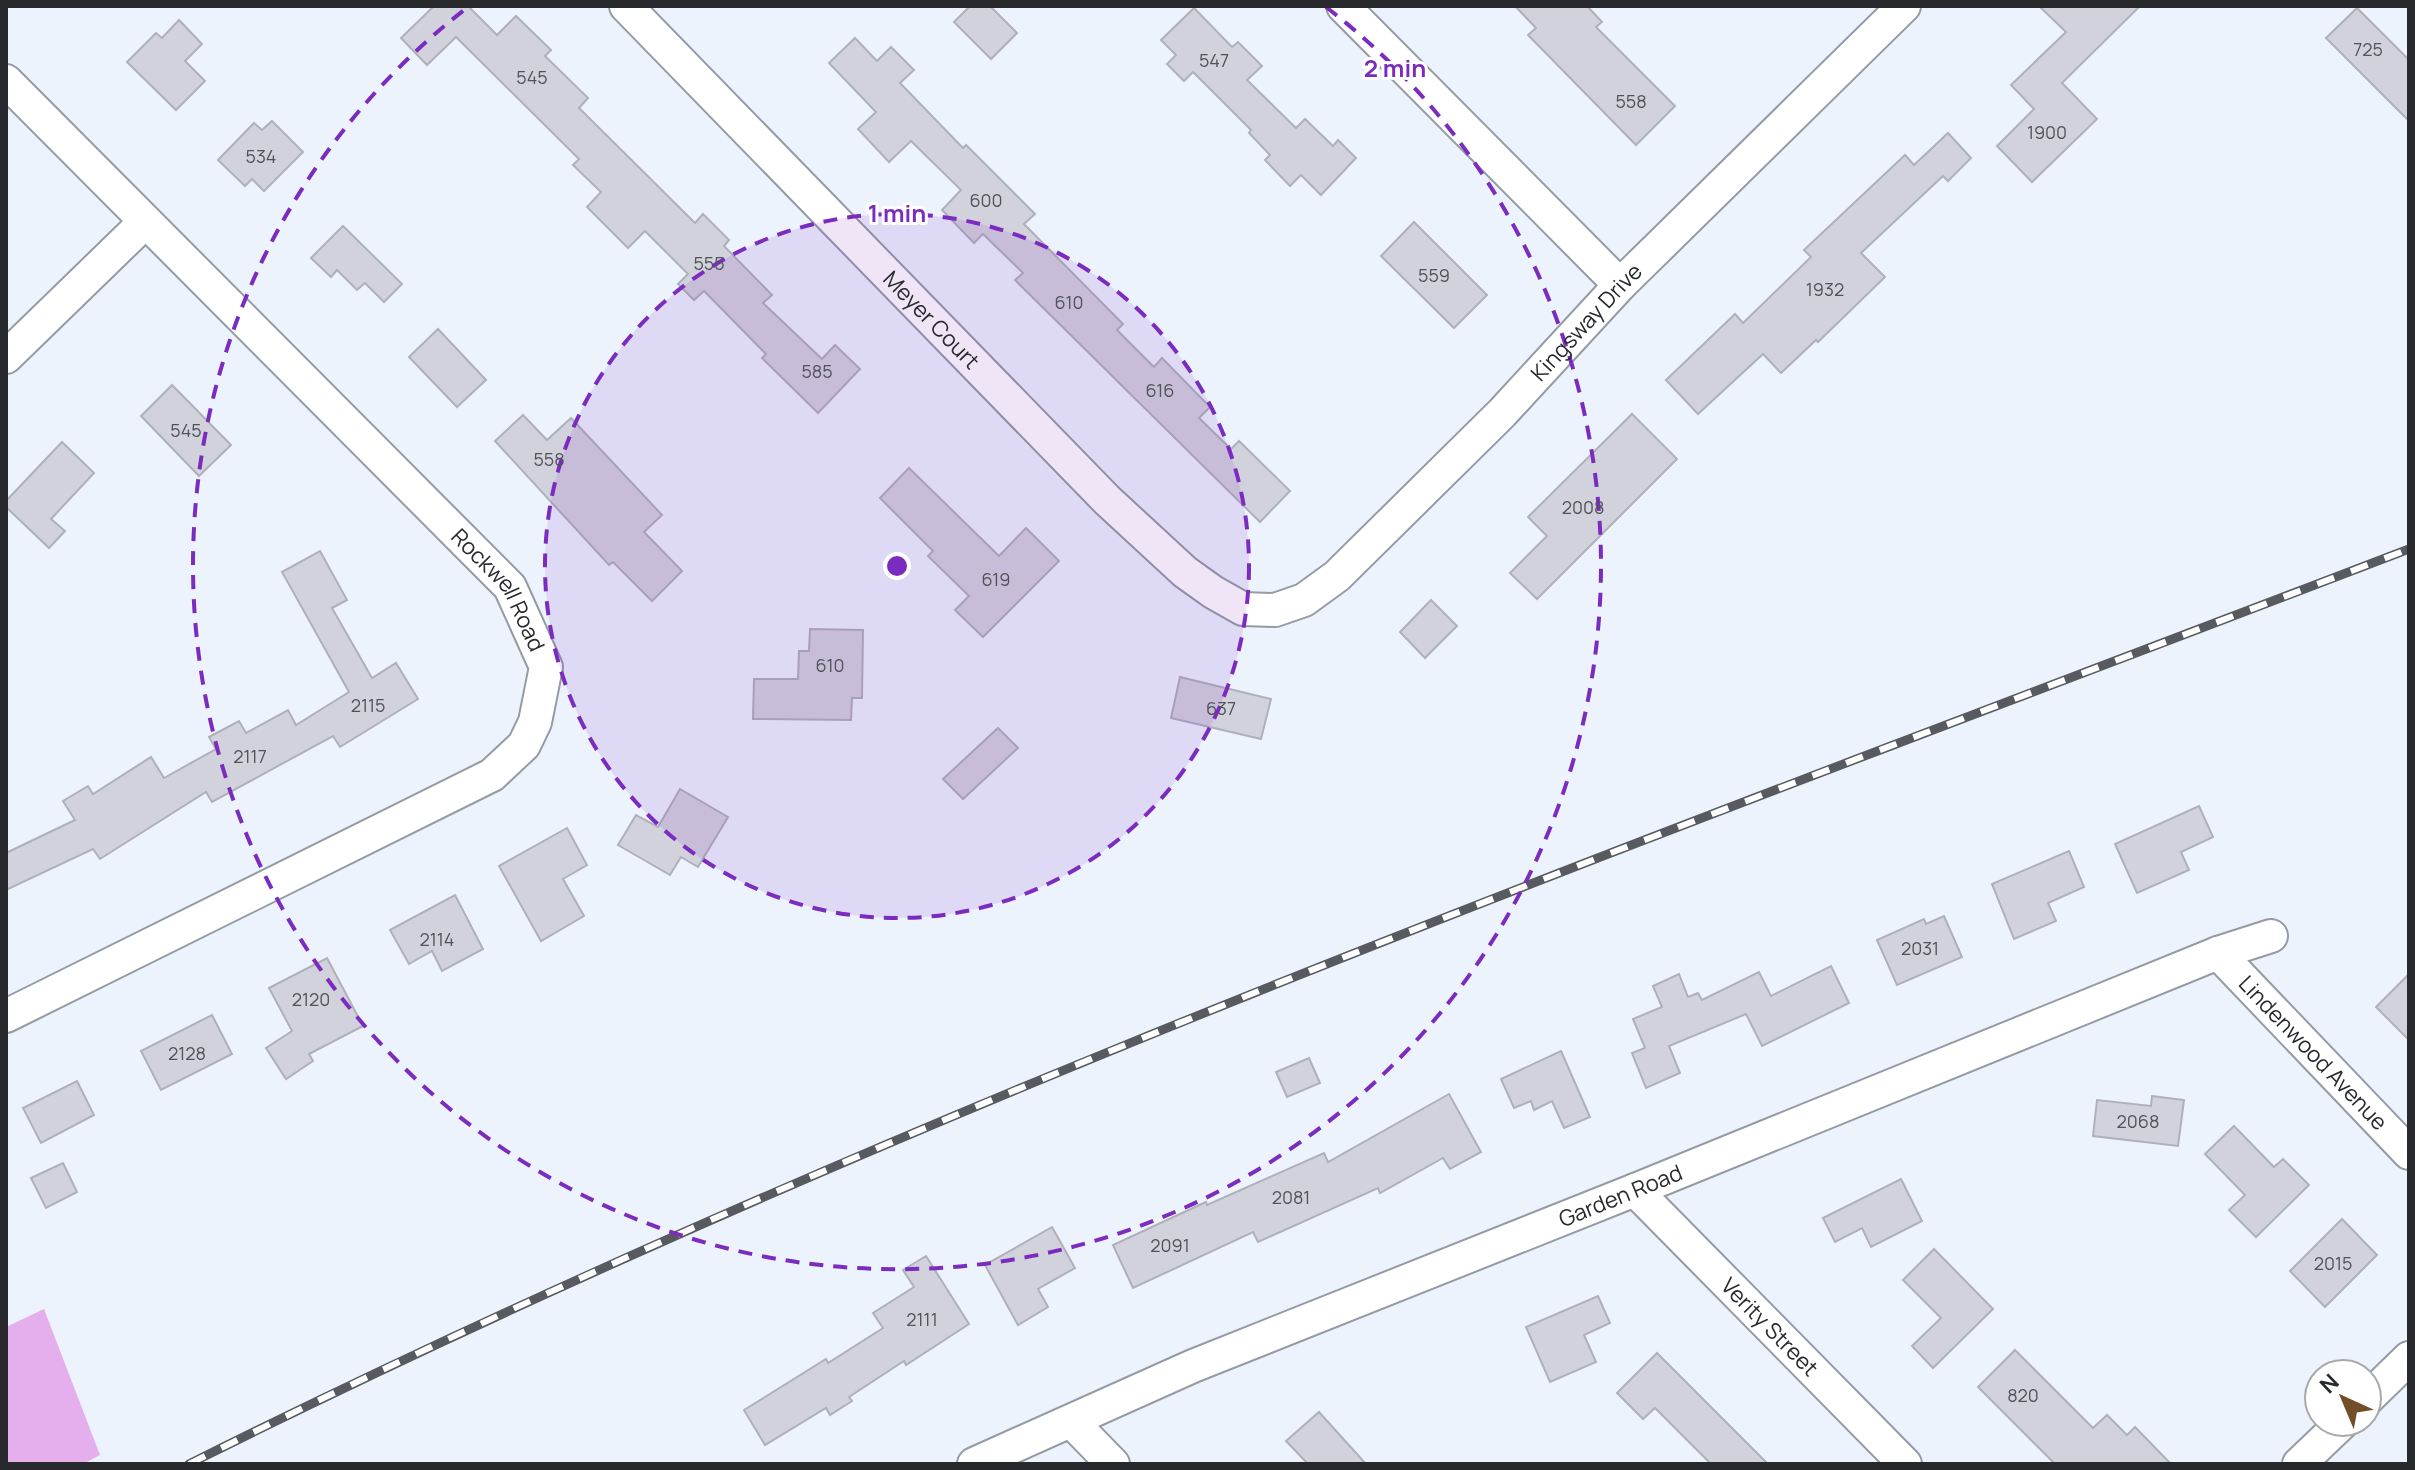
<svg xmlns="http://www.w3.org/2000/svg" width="2415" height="1470" font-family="Manrope,sans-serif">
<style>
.green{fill:#e5aeec}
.building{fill:#d2d2dd;stroke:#b0b0ba;stroke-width:2}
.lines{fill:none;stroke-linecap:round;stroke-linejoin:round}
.street-casing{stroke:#949ba4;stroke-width:36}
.street{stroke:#fff;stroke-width:32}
.rail-casing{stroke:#575a5f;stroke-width:9}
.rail{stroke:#fff;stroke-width:6;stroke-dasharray:18;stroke-linecap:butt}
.ring{fill:none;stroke:#7b2cbf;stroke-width:4;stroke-dasharray:14 10}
.labels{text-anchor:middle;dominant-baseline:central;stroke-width:6;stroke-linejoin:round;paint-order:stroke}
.number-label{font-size:18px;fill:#525359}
.street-label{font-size:22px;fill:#27292d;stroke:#fff}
.centre{fill:#7b2cbf;stroke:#fff;stroke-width:4}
.ring-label{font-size:24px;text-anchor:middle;font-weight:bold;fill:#7b2cbf;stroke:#fff;stroke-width:6;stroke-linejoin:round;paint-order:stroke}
</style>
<rect width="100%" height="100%" fill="#ecf3fd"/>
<path class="green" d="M 44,1309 L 100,1455 L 83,1464 L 6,1464 L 6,1327 Z"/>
<g class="building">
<path d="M 434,6 L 468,6 L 497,35 L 516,16 L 551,50 L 545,56 L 588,98 L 579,108 L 695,223 L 703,214 L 729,240 L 724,246 L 772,295 L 763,303 L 822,359 L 835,345 L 860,369 L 818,413 L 762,358 L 766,354 L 704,291 L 694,300 L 678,284 L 688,274 L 645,231 L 628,248 L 587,207 L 601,192 L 573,165 L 579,159 L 456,37 L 427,65 L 401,38 Z"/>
<path d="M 970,6 L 990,6 L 1017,33 L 991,59 L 954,22 Z"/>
<path d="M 1515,6 L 1587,6 L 1602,22 L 1596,27 L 1675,106 L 1636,145 L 1528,35 L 1536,28 Z"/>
<path d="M 2039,6 L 2140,6 L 2062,83 L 2097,119 L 2032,182 L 1997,146 L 2034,109 L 2011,85 L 2066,32 Z"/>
<path d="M 1194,8 L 1232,47 L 1238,42 L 1262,66 L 1247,80 L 1296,128 L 1305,119 L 1333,146 L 1338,140 L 1356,158 L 1321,195 L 1301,175 L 1290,186 L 1265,160 L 1270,155 L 1249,133 L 1251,130 L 1193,72 L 1184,81 L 1167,64 L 1176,55 L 1161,40 Z"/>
<path d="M 2357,8 L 2409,60 L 2409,121 L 2326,38 Z"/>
<path d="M 179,20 L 202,44 L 185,61 L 205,81 L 176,110 L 127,62 L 156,33 L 162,38 Z"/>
<path d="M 855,38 L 877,61 L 891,47 L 914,70 L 900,83 L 963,148 L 966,145 L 1035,214 L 1024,224 L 1123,324 L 1117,330 L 1154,367 L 1162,358 L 1210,407 L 1199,418 L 1231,449 L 1239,441 L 1290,491 L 1260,522 L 1015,280 L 1023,273 L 983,234 L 974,243 L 942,210 L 961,190 L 911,141 L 889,162 L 858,129 L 876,112 L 829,63 Z"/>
<path d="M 272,121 L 303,152 L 264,191 L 252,179 L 245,186 L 218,160 L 254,123 L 262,130 Z"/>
<path d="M 1948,133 L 1971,158 L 1948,181 L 1943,176 L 1861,253 L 1885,277 L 1818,342 L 1816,340 L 1781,373 L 1763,354 L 1698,414 L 1666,380 L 1735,314 L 1743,323 L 1811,257 L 1804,250 L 1905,155 L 1914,165 Z"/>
<path d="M 1414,222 L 1487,295 L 1454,328 L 1381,256 Z"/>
<path d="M 343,226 L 402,284 L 384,302 L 365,283 L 357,290 L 337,270 L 331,277 L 311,258 Z"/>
<path d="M 438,329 L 486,380 L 457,407 L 409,357 Z"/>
<path d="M 172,385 L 231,445 L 199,476 L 141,416 Z"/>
<path d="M 1632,414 L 1677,459 L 1537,599 L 1510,573 L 1547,536 L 1528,517 Z"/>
<path d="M 523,415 L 547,440 L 571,418 L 662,515 L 644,532 L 682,571 L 652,601 L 613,562 L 609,565 L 495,441 Z"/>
<path d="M 62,442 L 94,473 L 51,519 L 65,531 L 49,548 L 6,507 L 6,501 Z"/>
<path d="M 909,468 L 999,556 L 1026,528 L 1059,561 L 983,637 L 955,610 L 969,596 L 928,556 L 933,551 L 880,498 Z"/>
<path d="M 320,551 L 347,600 L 332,608 L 372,678 L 396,663 L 418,699 L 340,747 L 333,736 L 212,802 L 206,792 L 100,859 L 93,849 L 6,890 L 6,853 L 75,820 L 63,801 L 88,786 L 93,794 L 151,757 L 164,778 L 216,749 L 209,737 L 239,721 L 246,733 L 288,710 L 296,725 L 349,692 L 282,572 Z"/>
<path d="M 1431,600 L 1457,626 L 1425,658 L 1400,632 Z"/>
<path d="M 810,629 L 863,630 L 862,698 L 852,698 L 851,720 L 753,719 L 754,679 L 798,679 L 799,651 L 809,651 Z"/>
<path d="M 1180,677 L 1271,699 L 1261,739 L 1171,718 Z"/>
<path d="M 998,728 L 1018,748 L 963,799 L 943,779 Z"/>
<path d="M 680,789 L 728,817 L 698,867 L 681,857 L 670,875 L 618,845 L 636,815 L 658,827 Z"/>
<path d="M 2199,806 L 2213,837 L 2181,852 L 2189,870 L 2137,893 L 2115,844 Z"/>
<path d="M 567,828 L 587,865 L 563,879 L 584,916 L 541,941 L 499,866 Z"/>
<path d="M 2069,851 L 2084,887 L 2048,903 L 2056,921 L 2014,939 L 1992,884 Z"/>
<path d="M 455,895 L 483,949 L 442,971 L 432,951 L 409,964 L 390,930 Z"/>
<path d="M 1944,916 L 1962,957 L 1897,985 L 1877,940 L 1924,919 L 1926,924 Z"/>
<path d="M 327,958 L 363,1026 L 309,1054 L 313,1061 L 286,1079 L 266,1048 L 292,1031 L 269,988 Z"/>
<path d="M 1831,966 L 1849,1003 L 1762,1046 L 1746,1014 L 1669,1046 L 1680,1073 L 1646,1088 L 1632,1053 L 1645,1048 L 1633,1019 L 1662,1007 L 1653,986 L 1679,974 L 1688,997 L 1698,993 L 1702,1000 L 1759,972 L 1771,996 Z"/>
<path d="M 2409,974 L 2409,1040 L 2376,1007 Z"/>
<path d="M 212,1015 L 232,1054 L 161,1090 L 141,1051 Z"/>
<path d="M 1561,1051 L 1590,1117 L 1564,1128 L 1552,1101 L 1534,1110 L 1531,1101 L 1514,1108 L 1501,1079 Z"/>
<path d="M 1309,1058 L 1320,1083 L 1287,1097 L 1276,1072 Z"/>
<path d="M 77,1081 L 94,1115 L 41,1143 L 23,1108 Z"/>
<path d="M 1449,1094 L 1481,1152 L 1450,1169 L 1443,1158 L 1380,1193 L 1378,1188 L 1258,1242 L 1253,1232 L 1133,1288 L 1113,1245 L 1206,1202 L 1207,1205 L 1324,1153 L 1328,1162 Z"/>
<path d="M 2152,1096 L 2184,1100 L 2178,1146 L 2093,1136 L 2097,1100 L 2151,1106 Z"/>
<path d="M 2234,1126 L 2274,1167 L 2283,1159 L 2309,1185 L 2256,1237 L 2229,1210 L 2245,1195 L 2205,1154 Z"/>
<path d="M 63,1163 L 77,1192 L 46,1208 L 31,1178 Z"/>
<path d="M 1901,1179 L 1922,1221 L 1871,1247 L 1862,1228 L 1835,1242 L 1823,1218 Z"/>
<path d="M 2342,1219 L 2377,1255 L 2325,1307 L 2290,1271 Z"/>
<path d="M 1052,1227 L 1075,1268 L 1038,1289 L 1048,1307 L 1018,1325 L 985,1265 Z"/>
<path d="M 1934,1249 L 1993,1309 L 1933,1368 L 1912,1346 L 1941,1318 L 1903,1280 Z"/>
<path d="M 926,1256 L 969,1324 L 906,1365 L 904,1361 L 849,1397 L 852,1401 L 830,1415 L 826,1408 L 765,1445 L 744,1410 L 826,1359 L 828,1363 L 883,1328 L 873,1313 L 914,1287 L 903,1270 Z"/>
<path d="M 1598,1296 L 1610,1323 L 1584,1335 L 1596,1362 L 1550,1382 L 1526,1327 Z"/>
<path d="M 2015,1350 L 2093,1428 L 2107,1415 L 2127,1435 L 2135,1427 L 2171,1464 L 2055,1464 L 1978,1387 Z"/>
<path d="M 1657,1353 L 1768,1464 L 1711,1464 L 1655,1408 L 1643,1419 L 1617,1393 Z"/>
<path d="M 1319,1412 L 1366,1464 L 1308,1464 L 1286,1441 Z"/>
</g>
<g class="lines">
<defs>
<g id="street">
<path id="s1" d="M 626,6 L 1107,500 L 1185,572 L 1213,592 L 1243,609 L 1275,610 L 1304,600 L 1337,576 L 1502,413 L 1620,285 L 1904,6"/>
<path d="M 1343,6 L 1620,285"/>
<path id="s2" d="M 6,81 L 510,587 L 546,667 L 535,722 L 524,745 L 492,775 L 6,1016"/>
<path d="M 6,357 L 145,222"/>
<path id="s3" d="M 2218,953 L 2409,1153"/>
<path id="s4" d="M 1635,1190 L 1905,1464"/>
<path d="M 2367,1399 L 2409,1358"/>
<path d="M 1072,1422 L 1113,1464"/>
<path id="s5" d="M 974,1464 L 1193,1366 L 1635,1190 L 2218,953 L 2271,936"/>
<path d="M 2299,1464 L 2343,1422"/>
</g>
</defs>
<use href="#street" class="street-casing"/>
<use href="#street" class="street"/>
<defs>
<path id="rail" d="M 189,1464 C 906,1106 1662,835 2409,549"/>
</defs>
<use href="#rail" class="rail-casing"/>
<use href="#rail" class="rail"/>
</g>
<circle cx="897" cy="566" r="352" fill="#7b2cbf" fill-opacity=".12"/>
<g class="ring">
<circle cx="897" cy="566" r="352"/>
<path d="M1326 7A704 704 0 1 1 468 7"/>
</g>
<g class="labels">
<g class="number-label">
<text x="2368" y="49">725</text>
<text x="1214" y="60">547</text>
<text x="532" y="77">545</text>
<text x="1631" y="101">558</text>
<text x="2047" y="132">1900</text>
<text x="261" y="156">534</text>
<text x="986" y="200">600</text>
<text x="709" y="263">555</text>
<text x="1434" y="275">559</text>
<text x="1825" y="289">1932</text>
<text x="1069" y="302">610</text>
<text x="817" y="371">585</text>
<text x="1160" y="390">616</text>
<text x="186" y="430">545</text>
<text x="549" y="459">558</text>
<text x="1583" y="507">2008</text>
<text x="996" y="579">619</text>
<text x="830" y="665">610</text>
<text x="368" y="705">2115</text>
<text x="1221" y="708">637</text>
<text x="250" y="756">2117</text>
<text x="437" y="939">2114</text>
<text x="1920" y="948">2031</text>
<text x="311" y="999">2120</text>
<text x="187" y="1053">2128</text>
<text x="2138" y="1121">2068</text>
<text x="1291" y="1197">2081</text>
<text x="1170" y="1245">2091</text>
<text x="2333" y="1263">2015</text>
<text x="922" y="1319">2111</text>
<text x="2023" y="1395">820</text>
</g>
<g class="street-label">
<text stroke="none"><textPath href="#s1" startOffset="438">Meyer Court</textPath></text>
<text stroke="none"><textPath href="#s1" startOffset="1324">Kingsway Drive</textPath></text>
<text stroke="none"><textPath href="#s2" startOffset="710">Rockwell Road</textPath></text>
<text stroke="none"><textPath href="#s3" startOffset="138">Lindenwood Avenue</textPath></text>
<text stroke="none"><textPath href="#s5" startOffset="700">Garden Road</textPath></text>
<text stroke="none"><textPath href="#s4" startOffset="192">Verity Street</textPath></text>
</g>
</g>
<circle cx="897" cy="566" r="12" class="centre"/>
<g class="ring-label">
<text x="1395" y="77">2 min</text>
<text x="897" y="222">1 min</text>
</g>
<rect width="2415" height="1470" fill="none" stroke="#27292d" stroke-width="16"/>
<g transform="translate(2343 1398) rotate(316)"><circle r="38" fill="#ffffff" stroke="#a9a9ab" stroke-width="2"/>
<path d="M0-6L14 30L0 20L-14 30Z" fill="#724e29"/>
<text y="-12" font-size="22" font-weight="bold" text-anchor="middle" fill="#27292d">N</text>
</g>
</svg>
